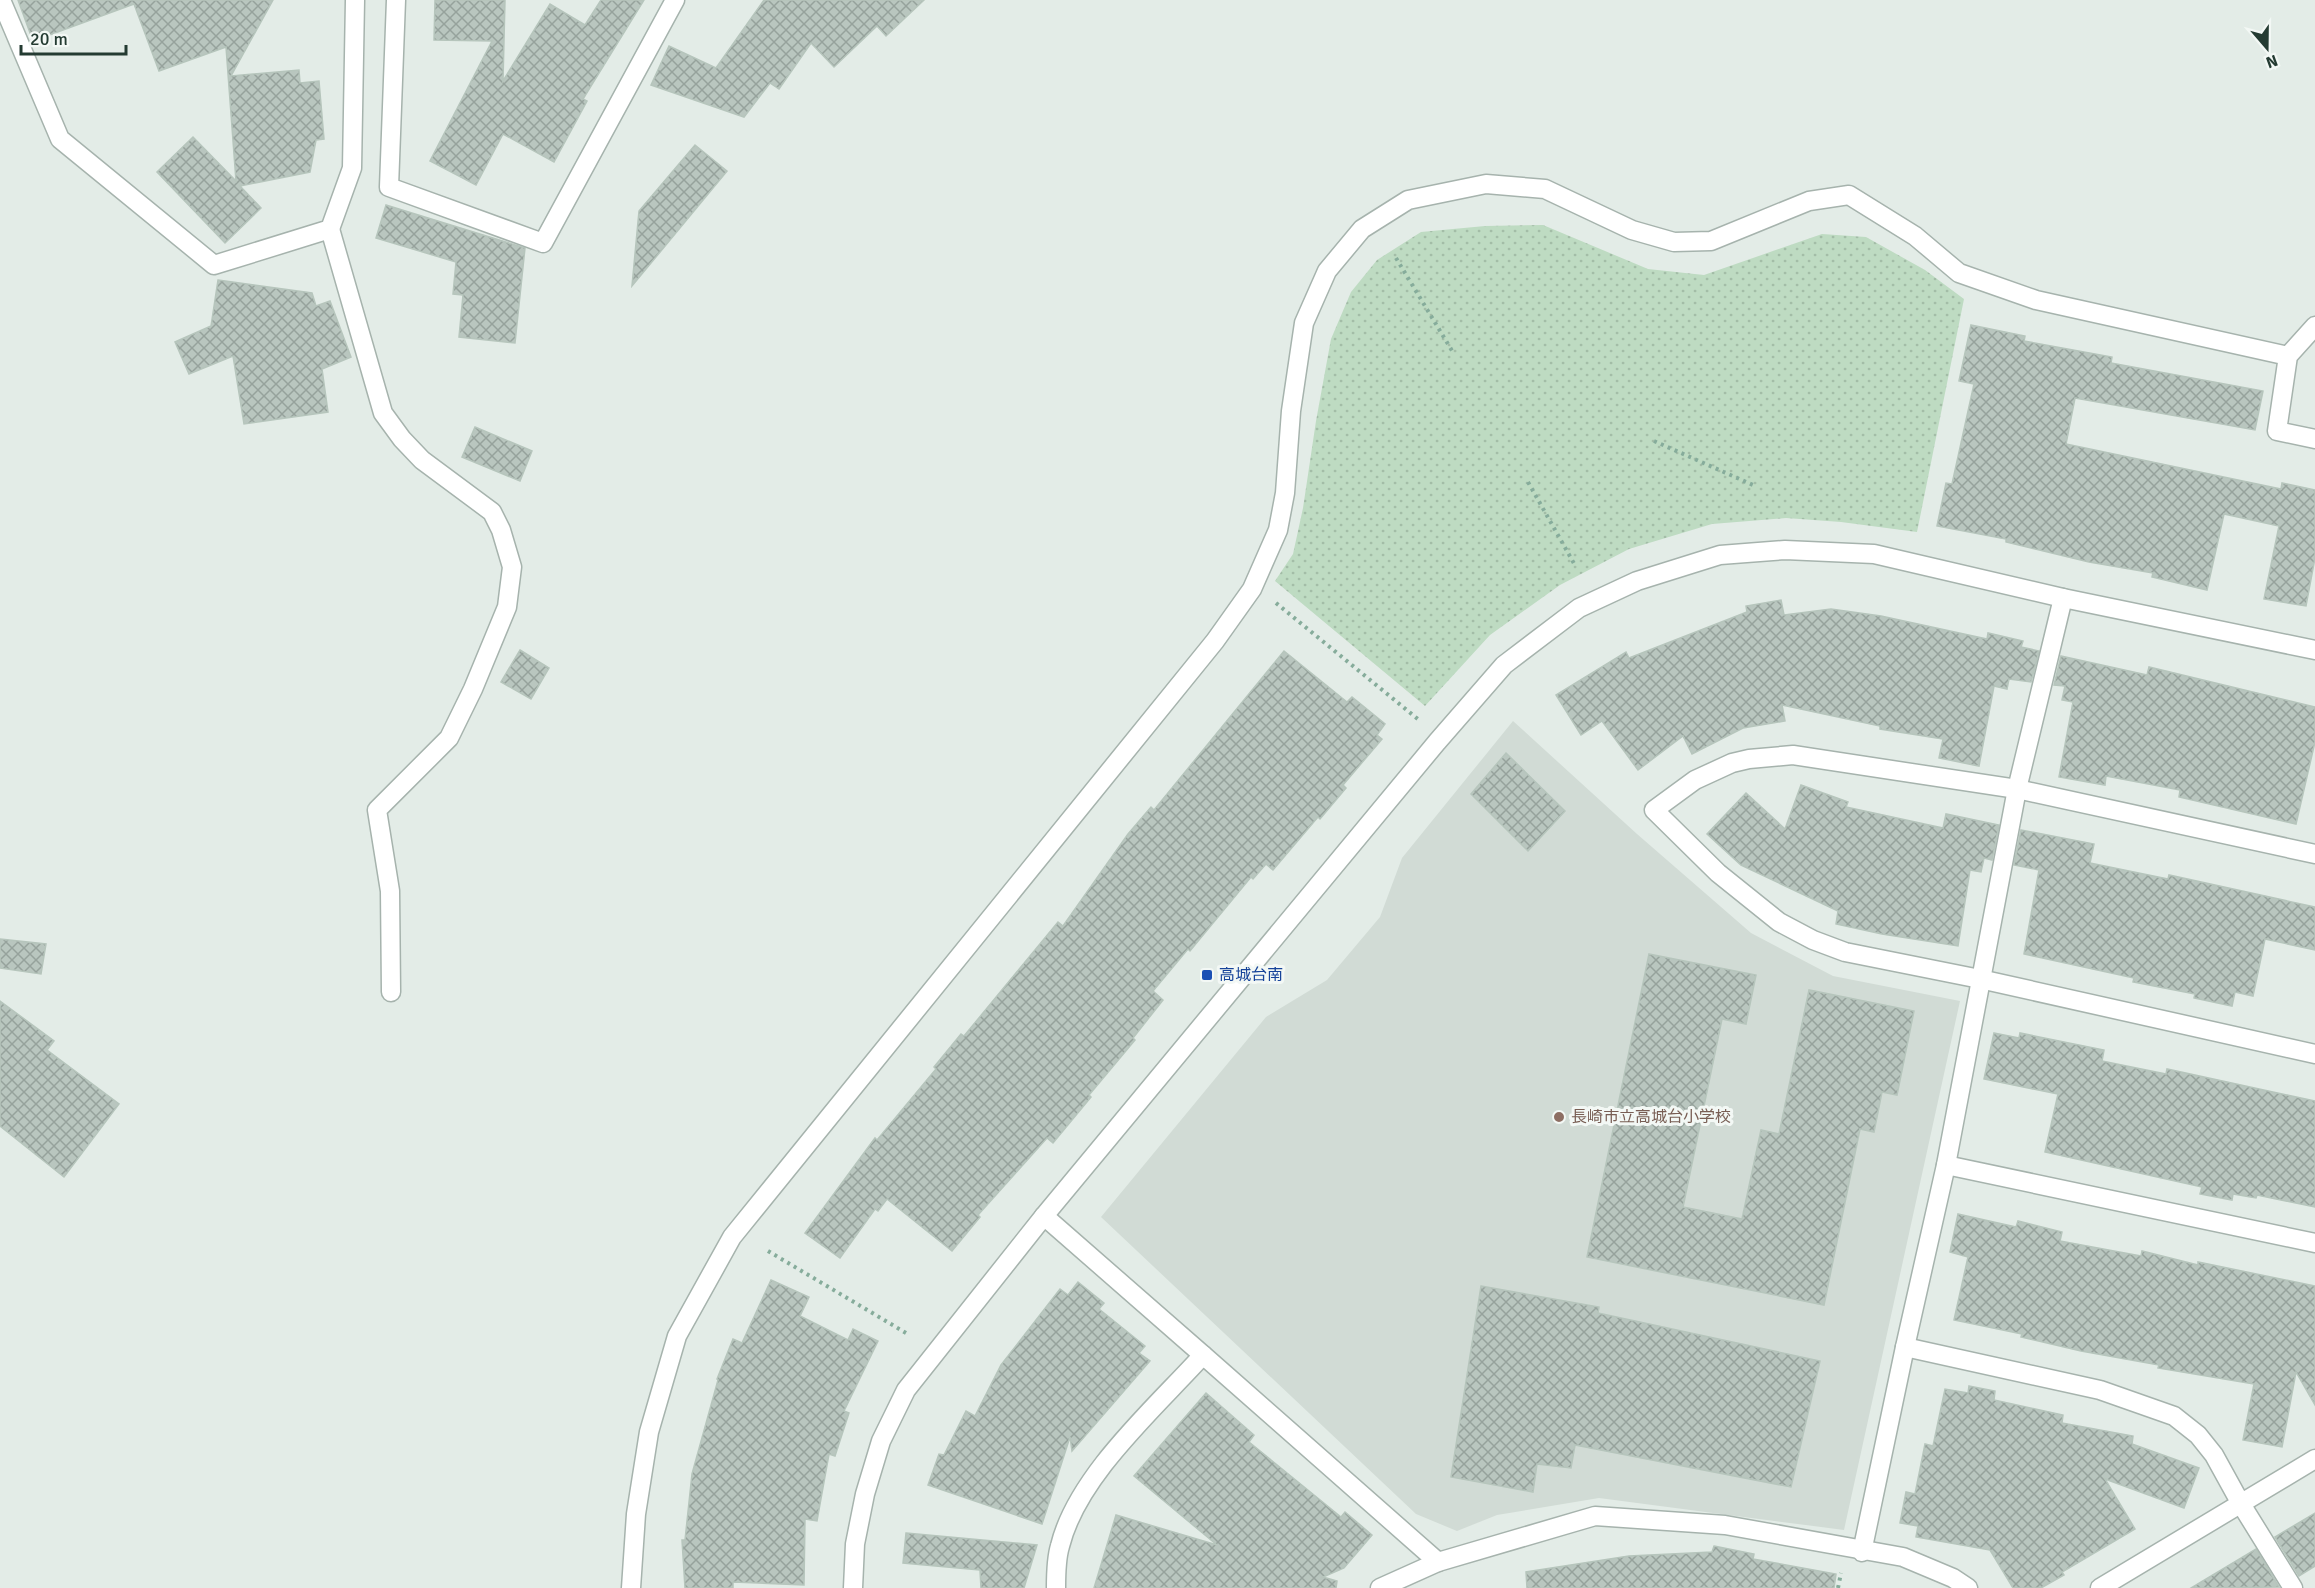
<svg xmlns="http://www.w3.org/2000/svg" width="2315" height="1588" font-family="Signika,'Noto Sans JP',sans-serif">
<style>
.built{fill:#d1dbd5}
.park{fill:url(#park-dots)}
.building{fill:url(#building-cross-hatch);stroke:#b6c5bc;stroke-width:1.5}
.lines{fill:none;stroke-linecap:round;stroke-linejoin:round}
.minor-casing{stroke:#a6b3ad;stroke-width:21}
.tertiary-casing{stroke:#a6b3ad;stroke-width:21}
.path{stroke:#86ac9b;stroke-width:4;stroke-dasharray:3 4.5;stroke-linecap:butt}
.minor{stroke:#fff;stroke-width:18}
.tertiary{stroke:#fff;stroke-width:18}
.transit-dot{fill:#1a4fb4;stroke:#f3f8f5;stroke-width:2}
.education-dot{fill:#8d6e63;stroke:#f3f8f5;stroke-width:2}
.labels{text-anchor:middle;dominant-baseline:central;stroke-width:6;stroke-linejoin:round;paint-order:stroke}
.transit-label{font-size:16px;fill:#164399;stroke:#f3f8f5;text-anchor:start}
.education-label{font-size:16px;fill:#785e54;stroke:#f3f8f5;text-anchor:start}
</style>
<defs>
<pattern id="park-dots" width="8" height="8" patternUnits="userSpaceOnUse" patternTransform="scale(1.5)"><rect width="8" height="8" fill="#bedbc2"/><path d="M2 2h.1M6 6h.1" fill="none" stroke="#a3bda7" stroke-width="1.8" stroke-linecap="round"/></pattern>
<pattern id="building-cross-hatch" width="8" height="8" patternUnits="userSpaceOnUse" patternTransform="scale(1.5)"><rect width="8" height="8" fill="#b9c6bf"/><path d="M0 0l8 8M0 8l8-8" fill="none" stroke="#96a29c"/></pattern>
</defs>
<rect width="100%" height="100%" fill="#e3ece7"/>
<path class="built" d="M 1513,721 L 1637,834 L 1751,933 L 1833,976 L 1960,1001 L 1844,1530 L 1599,1498 L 1497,1515 L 1457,1531 L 1416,1514 L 1101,1217 L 1266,1017 L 1327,980 L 1380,917 L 1402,858 Z"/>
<path class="park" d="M 1543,225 L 1648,269 L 1704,275 L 1822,234 L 1866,237 L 1925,270 L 1964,299 L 1917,532 L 1841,522 L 1786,518 L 1712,524 L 1629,549 L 1560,585 L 1490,635 L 1425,706 L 1275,581 L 1293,554 L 1303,508 L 1316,421 L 1331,339 L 1351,292 L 1377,260 L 1421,232 L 1485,226 Z"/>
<g class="building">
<path d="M 18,0 L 273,0 L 231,76 L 299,70 L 300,83 L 319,81 L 324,139 L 316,140 L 310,172 L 240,186 L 261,208 L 225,243 L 157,172 L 193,137 L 236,181 L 226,47 L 159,71 L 134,4 L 33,41 Z"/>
<path d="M 435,0 L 505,0 L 503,81 L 550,4 L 585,25 L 601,0 L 644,0 L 583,99 L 587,101 L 554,162 L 503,134 L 476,185 L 430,161 L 492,41 L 434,40 Z"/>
<path d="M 764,0 L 924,0 L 886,36 L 877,26 L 834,67 L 811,43 L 779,89 L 770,83 L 744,117 L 651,85 L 669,46 L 716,68 Z"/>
<path d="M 695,145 L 727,171 L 632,286 L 639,211 Z"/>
<path d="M 386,205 L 525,248 L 515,343 L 459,337 L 463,295 L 453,294 L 456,262 L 376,238 Z"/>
<path d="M 218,280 L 312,293 L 316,306 L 330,301 L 351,357 L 322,369 L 328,412 L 244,424 L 233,356 L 189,374 L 175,342 L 211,326 Z"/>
<path d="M 1971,325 L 2025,336 L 2024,341 L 2112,357 L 2111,363 L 2263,391 L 2255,430 L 2075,398 L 2066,444 L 2281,489 L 2282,483 L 2315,490 L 2315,558 L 2306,606 L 2264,599 L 2279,526 L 2224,514 L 2207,590 L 2152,577 L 2153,573 L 2089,562 L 2006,542 L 2006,539 L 1937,526 L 1946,483 L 1952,484 L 1974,384 L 1959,381 Z"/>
<path d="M 475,427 L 532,451 L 520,481 L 462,457 Z"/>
<path d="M 1781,600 L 1784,615 L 1831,609 L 1881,616 L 1987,639 L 1988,633 L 2023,641 L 2021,647 L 2039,651 L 2031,682 L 2009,679 L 2007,689 L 1994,686 L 1979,766 L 1939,758 L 1943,739 L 1880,729 L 1880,726 L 1782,705 L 1785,721 L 1743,728 L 1692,754 L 1683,736 L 1638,770 L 1602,721 L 1581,735 L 1556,695 L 1626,652 L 1629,658 L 1747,612 L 1746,606 Z"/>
<path d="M 520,650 L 549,668 L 531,699 L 501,682 Z"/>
<path d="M 1284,651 L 1347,702 L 1352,697 L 1385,724 L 1377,735 L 1382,739 L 1343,785 L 1346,788 L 1320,819 L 1318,817 L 1273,870 L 1266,864 L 1253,879 L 1251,877 L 1190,951 L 1188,949 L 1153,991 L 1163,1000 L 1133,1038 L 1135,1040 L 1089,1095 L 1091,1097 L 1053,1143 L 1047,1138 L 978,1215 L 980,1217 L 952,1251 L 887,1199 L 878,1211 L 875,1209 L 840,1258 L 805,1233 L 875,1138 L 877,1140 L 936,1069 L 934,1067 L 961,1034 L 964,1036 L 1058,922 L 1063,926 L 1128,834 L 1151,807 L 1154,810 Z"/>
<path d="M 2061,656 L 2147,675 L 2149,667 L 2315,707 L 2315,742 L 2296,824 L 2179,797 L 2180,790 L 2106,776 L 2105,785 L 2059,777 L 2073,702 L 2062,700 L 2065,686 L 2054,685 Z"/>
<path d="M 1506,753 L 1565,811 L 1528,851 L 1471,794 Z"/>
<path d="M 1801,785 L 1848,802 L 1846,807 L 1943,828 L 1946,814 L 1999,825 L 1992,860 L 1984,858 L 1981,872 L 1970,870 L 1958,946 L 1882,934 L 1836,924 L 1838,911 L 1741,865 L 1707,834 L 1746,793 L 1785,829 Z"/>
<path d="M 2021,830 L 2094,844 L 2090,863 L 2168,879 L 2169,875 L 2315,907 L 2315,950 L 2265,939 L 2253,996 L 2235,992 L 2232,1006 L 2194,998 L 2195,994 L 2133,982 L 2134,978 L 2024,954 L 2039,870 L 2014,865 Z"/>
<path d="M 0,939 L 46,944 L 41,974 L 0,968 Z"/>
<path d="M 1649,954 L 1756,975 L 1746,1024 L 1722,1019 L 1683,1207 L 1742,1219 L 1761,1130 L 1779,1134 L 1809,990 L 1914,1011 L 1897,1095 L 1882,1092 L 1874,1132 L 1860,1129 L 1824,1305 L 1587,1257 Z"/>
<path d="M 0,1001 L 54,1041 L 47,1050 L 119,1104 L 64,1177 L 0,1126 Z"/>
<path d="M 1994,1033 L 2019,1038 L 2020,1033 L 2104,1050 L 2102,1061 L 2166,1074 L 2167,1069 L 2315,1101 L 2315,1207 L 2257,1195 L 2256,1198 L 2233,1194 L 2232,1200 L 2200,1194 L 2202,1187 L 2045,1152 L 2058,1094 L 1984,1079 Z"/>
<path d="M 1958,1214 L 2016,1227 L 2018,1221 L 2062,1232 L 2060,1241 L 2141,1256 L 2142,1251 L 2198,1265 L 2198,1262 L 2315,1286 L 2315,1405 L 2296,1372 L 2282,1447 L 2243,1440 L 2254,1384 L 2158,1368 L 2159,1365 L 2081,1351 L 2021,1337 L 2022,1334 L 1954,1320 L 1968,1257 L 1950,1252 Z"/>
<path d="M 771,1280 L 809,1297 L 800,1316 L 848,1340 L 853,1329 L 878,1341 L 844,1411 L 849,1413 L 835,1456 L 829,1454 L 817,1521 L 805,1519 L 804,1585 L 733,1582 L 733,1588 L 685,1588 L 682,1540 L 685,1540 L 692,1474 L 718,1380 L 717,1379 L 733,1339 L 742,1343 Z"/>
<path d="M 1078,1282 L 1104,1303 L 1099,1309 L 1145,1346 L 1139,1353 L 1150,1361 L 1072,1451 L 1070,1437 L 1042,1524 L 928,1485 L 939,1454 L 944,1455 L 966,1411 L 975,1416 L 1001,1365 L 1060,1289 L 1068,1295 Z"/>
<path d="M 1481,1286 L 1599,1307 L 1598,1313 L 1820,1361 L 1791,1487 L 1575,1445 L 1571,1468 L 1537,1464 L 1533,1492 L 1451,1477 Z"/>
<path d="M 1969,1386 L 1995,1391 L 1994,1400 L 2063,1415 L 2062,1423 L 2133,1436 L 2132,1444 L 2199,1468 L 2184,1508 L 2105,1479 L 2135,1529 L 2062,1572 L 2064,1575 L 2041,1588 L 2013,1588 L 1990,1550 L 1916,1537 L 1918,1526 L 1900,1523 L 1906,1492 L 1915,1494 L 1925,1444 L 1933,1446 L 1945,1389 L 1968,1393 Z"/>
<path d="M 1206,1393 L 1254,1435 L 1249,1442 L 1341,1517 L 1345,1512 L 1372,1535 L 1344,1568 L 1323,1577 L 1337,1581 L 1336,1588 L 1094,1588 L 1116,1515 L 1217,1545 L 1134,1476 Z"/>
<path d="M 2315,1513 L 2315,1566 L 2299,1576 L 2275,1537 Z"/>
<path d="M 906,1533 L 1037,1545 L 1024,1588 L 981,1588 L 980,1570 L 903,1563 Z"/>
<path d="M 1714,1546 L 1754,1554 L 1753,1559 L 1836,1574 L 1834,1588 L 1527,1588 L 1526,1572 L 1629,1556 L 1712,1552 Z"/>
<path d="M 2256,1549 L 2279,1587 L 2191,1588 Z"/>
</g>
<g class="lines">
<defs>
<g id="minor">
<path d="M 1,0 L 60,139 L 214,265 L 330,229 L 352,168 L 355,0"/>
<path d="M 396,0 L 389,187 L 543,243 L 675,0"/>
<path d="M 330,229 L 383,413 L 402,439 L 422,460 L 492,512 L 501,530 L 512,567 L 507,607 L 473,689 L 449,738 L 377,810 L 390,891 L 391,992"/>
<path d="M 2315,326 L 2288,356 L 2277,431 L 2315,439"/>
<path d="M 2315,854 L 2017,789 L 1793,755 L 1749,759 L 1732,763 L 1695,780 L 1654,810 L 1718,873 L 1779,922 L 1813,940 L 1845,952 L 1980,979 L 2315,1054"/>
<path d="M 1946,1165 L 2315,1243"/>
<path d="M 1044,1216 L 1203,1355"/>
<path d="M 1905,1347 L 2100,1390 L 2174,1416 L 2198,1435 L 2214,1455 L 2241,1504 L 2293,1588"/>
<path d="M 1862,1552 L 1905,1347 L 1946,1165 L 2017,789 L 2063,598"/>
<path d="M 631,1588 L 636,1514 L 649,1432 L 677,1336 L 732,1237 L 1215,641 L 1252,589 L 1278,530 L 1285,493 L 1291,411 L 1304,323 L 1327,271 L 1362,229 L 1408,200 L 1486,184 L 1545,189 L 1632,230 L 1674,242 L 1711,241 L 1809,201 L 1849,195 L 1915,236 L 1959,273 L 2036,300 L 2288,356"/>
<path d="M 1056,1588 C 1056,1575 1056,1559 1060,1546 C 1077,1476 1155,1408 1203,1355 L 1438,1562"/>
<path d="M 1380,1588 L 1438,1562 L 1595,1516 L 1725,1525 L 1903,1557 L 1953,1578 L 1968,1588"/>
<path d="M 2100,1588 L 2315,1459"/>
</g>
<path id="tertiary" d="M 853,1588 L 855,1544 L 865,1494 L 881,1441 L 906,1390 L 1044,1216 L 1437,742 L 1504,665 L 1579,608 L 1637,581 L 1720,555 L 1785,550 L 1874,554 L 2063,598 L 2315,650"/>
</defs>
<use href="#minor" class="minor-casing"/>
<use href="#tertiary" class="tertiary-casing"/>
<g class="path">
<path d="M 1396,258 L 1454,354"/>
<path d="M 1654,441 L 1753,485"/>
<path d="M 1528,482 L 1576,567"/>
<path d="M 1276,603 L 1419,720"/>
<path d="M 768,1251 L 906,1333"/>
<path d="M 1838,1588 L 1841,1573"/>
</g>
<use href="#minor" class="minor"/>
<use href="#tertiary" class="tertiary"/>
</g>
<rect class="transit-dot" x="1201" y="969" width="12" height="12" rx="3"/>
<circle class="education-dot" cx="1559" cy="1117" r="6"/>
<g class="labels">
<g class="transit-label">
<text x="1219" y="975">高城台南</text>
</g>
<g class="education-label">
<text x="1571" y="1117">長崎市立高城台小学校</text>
</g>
</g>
<g transform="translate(2267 48) rotate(160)" stroke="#f3f8f5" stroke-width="4.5" paint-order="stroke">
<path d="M0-4.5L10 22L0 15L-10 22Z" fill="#243b32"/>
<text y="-9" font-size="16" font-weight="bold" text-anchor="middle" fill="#243b32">N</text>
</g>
<path d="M21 45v9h105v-9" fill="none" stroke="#243b32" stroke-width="3"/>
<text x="30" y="45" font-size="18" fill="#243b32" stroke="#f3f8f5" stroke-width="4.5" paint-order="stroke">20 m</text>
</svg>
